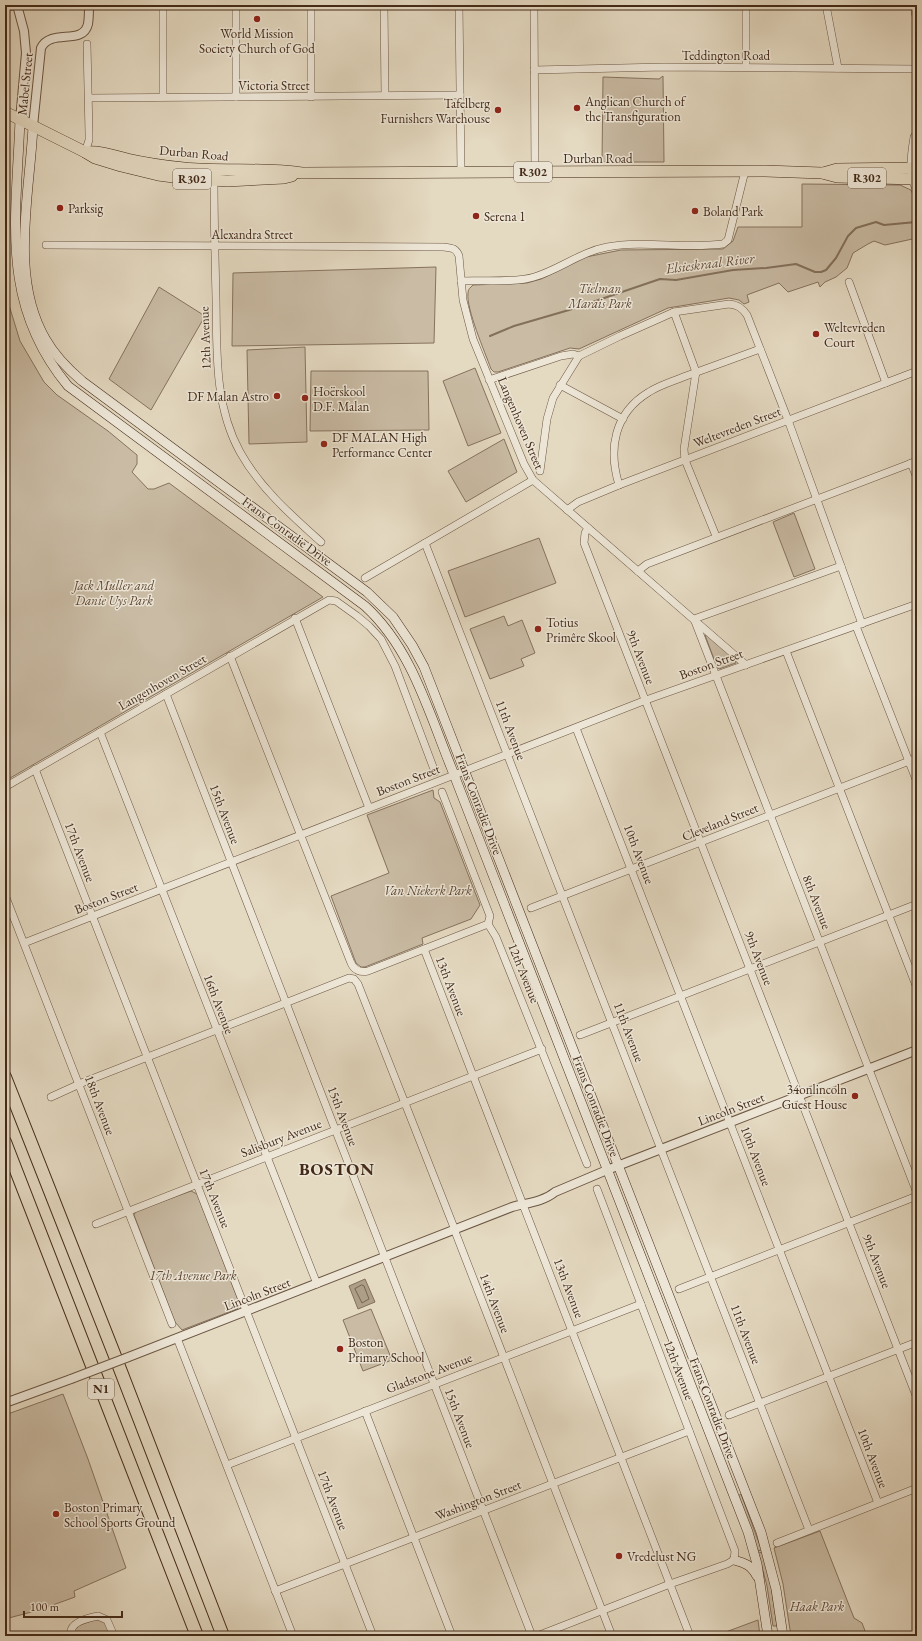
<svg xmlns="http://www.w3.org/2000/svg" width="922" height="1641" font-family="'EB Garamond',serif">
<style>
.green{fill:#c9bba4;stroke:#86725e}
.water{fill:#ad9e88;stroke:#83705b}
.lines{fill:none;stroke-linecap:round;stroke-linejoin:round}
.shore{stroke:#786450;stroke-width:1}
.stream{stroke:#83705b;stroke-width:2}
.minor-casing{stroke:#6b5642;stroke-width:8}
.tertiary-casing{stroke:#6b5642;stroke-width:10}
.secondary-casing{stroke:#432a18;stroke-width:10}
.primary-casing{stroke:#432a18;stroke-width:12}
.motorway-casing{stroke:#432a18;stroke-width:14}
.minor{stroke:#ede6d7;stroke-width:7}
.tertiary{stroke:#ede6d7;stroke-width:8}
.secondary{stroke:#ede6d7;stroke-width:9}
.primary{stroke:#e4d9c1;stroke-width:11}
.motorway{stroke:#e4d9c1;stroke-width:12}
.tertiary-bridge-casing{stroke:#6b5642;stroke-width:10;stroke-linecap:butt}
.tertiary-bridge{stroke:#ede6d7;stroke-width:8}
.poi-dot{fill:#8f2418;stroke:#ede6d7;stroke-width:1.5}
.labels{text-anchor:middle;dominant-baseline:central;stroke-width:3;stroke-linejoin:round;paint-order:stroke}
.shield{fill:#ede6d7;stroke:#766251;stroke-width:1}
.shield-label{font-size:12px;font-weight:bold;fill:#432a18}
.poi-label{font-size:13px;fill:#432a18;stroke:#ede6d7;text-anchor:start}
.street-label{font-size:13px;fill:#432a18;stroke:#ede6d7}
.park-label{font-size:13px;font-style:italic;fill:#5e4734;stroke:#ede6d7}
.water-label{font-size:14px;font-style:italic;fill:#5e4734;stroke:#ede6d7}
.district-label{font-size:17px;font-weight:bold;letter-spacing:1px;fill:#432a18;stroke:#ede6d7}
</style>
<rect width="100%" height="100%" fill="#e4d9c1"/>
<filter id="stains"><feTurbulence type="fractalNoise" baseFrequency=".005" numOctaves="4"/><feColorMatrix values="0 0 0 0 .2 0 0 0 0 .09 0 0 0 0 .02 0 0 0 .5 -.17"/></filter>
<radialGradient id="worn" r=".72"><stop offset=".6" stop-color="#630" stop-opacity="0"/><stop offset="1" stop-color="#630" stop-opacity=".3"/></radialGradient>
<g class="green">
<path d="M 663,76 L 664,162 L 602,162 L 603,77 L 659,79 Z"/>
<path d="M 802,184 L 900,185 L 911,190 L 917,203 L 917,238 L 885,245 L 874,241 L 868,244 L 853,253 L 847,268 L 836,277 L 825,282 L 820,287 L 818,282 L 788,292 L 779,283 L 747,295 L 749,302 L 744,304 L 739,300 L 729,298 L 668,308 L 579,349 L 570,348 L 498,372 L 494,372 L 491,369 C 485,352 466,309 468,293 C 468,289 470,288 473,285 L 527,283 L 541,279 L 586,257 L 621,250 L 723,249 L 733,241 L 738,227 L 802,227 Z"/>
<path d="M 436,267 L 434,343 L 232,346 L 233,273 Z"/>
<path d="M 159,287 L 205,316 L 151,410 L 109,379 Z"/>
<path d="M 5,292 L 20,341 L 44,382 L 57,395 L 108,431 L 137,455 L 137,464 L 132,472 L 148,489 L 154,489 L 169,483 L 323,597 L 5,781 Z"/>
<path d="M 305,347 L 307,442 L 249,444 L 247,350 Z"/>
<path d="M 475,368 L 501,433 L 468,446 L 443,381 Z"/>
<path d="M 311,371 L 428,371 L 429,430 L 310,431 Z"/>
<path d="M 504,439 L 517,472 L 466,502 L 448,471 Z"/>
<path d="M 794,513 L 815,569 L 794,577 L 773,522 Z"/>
<path d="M 539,538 L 556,583 L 465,617 L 448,571 Z"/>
<path d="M 504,616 L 508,626 L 522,620 L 535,653 L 521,659 L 524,666 L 490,679 L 470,629 Z"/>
<path d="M 705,635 L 707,635 L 735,660 L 736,663 L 719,669 L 717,667 Z"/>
<path d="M 433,790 L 434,798 L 440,802 L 480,905 L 471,919 L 422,938 L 423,944 L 365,967 L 361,967 L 356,963 L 331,896 L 389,873 L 367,815 Z"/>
<path d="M 191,1191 L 197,1194 L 240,1305 L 237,1309 L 182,1330 L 175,1322 L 168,1304 L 134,1215 L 136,1211 Z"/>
<path d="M 371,1309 L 392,1360 L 363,1371 L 343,1320 Z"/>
<path d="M 63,1394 L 88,1459 L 126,1568 L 74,1591 L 75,1597 L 39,1610 L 5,1619 L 5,1415 Z"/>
<path d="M 741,1494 L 762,1551 L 757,1550 L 738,1496 Z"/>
<path d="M 820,1531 L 854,1618 L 862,1623 L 867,1636 L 791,1636 L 783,1584 L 774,1548 Z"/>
<path d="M 758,1552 L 763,1553 L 771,1585 L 777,1626 L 773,1626 L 767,1586 Z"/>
<path d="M 97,1619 L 104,1621 L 111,1636 L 74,1636 L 74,1629 L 77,1626 Z"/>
<path d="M 758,1620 L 760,1636 L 715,1636 Z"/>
</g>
<path class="water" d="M 365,1279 L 375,1302 L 358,1309 L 349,1286 Z"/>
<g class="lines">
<path class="shore" d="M 362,1285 L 364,1286 L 369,1299 L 362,1303 L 355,1289 Z"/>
<path class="stream" d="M 490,336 L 514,326 L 569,310 L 660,279 L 676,280 L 733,270 L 766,268 L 796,264 L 815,272 L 821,272 L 826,270 L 836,258 L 848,236 L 856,228 L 876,222 L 884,225 L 916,222"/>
<defs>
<g id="minor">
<path d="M 236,5 L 236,97"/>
<path d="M 311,5 L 311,97"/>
<path d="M 384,5 L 385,95"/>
<path d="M 459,5 L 461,172"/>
<path d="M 534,5 L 535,172"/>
<path d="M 826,5 L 838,68"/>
<path d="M 914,5 L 917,23"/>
<path d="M 5,8 L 17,5"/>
<path d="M 746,67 L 746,5"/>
<path d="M 534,70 L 664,67 L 917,69"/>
<path d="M 163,97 L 163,5"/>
<path d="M 89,98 L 460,95"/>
<path d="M 917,133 L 914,137 C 911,155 908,174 917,191"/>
<path d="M 85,152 L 89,140 L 89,134 L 87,44"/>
<path d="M 214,177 C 214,218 215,258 216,298 C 217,350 214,405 240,452 C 260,488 291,515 321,542"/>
<path d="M 46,245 L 444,247 C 452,248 456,248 459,256 L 463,300 L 473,339 L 524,464 L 533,480 L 746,665"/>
<path d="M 461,281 C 481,280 516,283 534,277 C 559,270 580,252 607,247 C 645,240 684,249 723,244 L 728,240 L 745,171"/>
<path d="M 849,282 L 886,383"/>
<path d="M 674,312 L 696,372 L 684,449 L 685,460 L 716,536"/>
<path d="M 489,380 L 561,356 L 573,354 L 579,356"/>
<path d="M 560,385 L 623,419"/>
<path d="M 911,463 L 917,478"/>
<path d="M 540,471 L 547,419 L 553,398 L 579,356 L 620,336 L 674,312 L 729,304 C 738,305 742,308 747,315 L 788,420 L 862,624"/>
<path d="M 619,485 C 608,449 614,413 649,392 C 660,385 674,381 686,376 C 710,367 735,358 760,349"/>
<path d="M 567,510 L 578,502 L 619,485 L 917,371"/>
<path d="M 588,528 L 585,533 L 584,543 L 917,1398"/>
<path d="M 425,543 L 809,1530"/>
<path d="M 841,566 L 694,619 L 917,1193"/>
<path d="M 638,571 L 647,564 L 917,461"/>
<path d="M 365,578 L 533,480"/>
<path d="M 295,618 L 369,808"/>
<path d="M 856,626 L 917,782"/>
<path d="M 786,651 L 917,988"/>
<path d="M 230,656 L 351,963 C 354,970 360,973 368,971 L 488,924"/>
<path d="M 166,694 L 532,1636"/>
<path d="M 576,728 L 878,1503"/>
<path d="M 100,732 L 317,1284"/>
<path d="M 35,769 L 373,1636"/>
<path d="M 5,787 L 329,600 L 336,601 L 357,616 L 369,626 L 381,639 L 395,666 L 435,772"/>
<path d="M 442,792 L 490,916 L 488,924"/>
<path d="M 5,895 L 172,1324"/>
<path d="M 531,908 L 917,758"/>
<path d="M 488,924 L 496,937 L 587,1164"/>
<path d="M 24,943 L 646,700 L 917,604"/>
<path d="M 424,949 L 690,1636"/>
<path d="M 580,1035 L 917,904"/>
<path d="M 51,1097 L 84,1082 L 349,978 L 354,979 L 358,984 L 453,1225 L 456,1234 L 612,1636"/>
<path d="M 96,1224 L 542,1049"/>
<path d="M 679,1289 L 917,1196"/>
<path d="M 177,1338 L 293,1636"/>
<path d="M 365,1411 L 452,1636"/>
<path d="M 729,1415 L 917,1342"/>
<path d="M 227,1465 L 641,1304"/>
<path d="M 777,1543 L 917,1488"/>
<path d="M 275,1591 L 689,1431"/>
<path d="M 71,1636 C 68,1622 88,1618 98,1616 L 107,1620 L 114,1636"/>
<path d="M 537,1636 L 670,1584 L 727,1564 L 734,1560 L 735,1551 L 597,1189"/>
</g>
<g id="tertiary">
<path d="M 17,5 L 24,31 L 26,53 L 20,120"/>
<path d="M 33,126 L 41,48 C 51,28 83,46 88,24 C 89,18 89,11 89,5"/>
<path d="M 126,1358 L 512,1207 C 526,1203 543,1202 555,1192 L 607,1170 L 917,1050"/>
<path d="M 5,1403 L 71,1379"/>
</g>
<g id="secondary">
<path d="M 20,120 C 16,222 0,304 68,386 L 365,606 C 411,648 428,710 451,767 L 748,1532 L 757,1564 L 768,1636"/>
<path d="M 33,126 C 30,194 9,278 46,340 C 55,356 68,369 82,381 L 367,592 L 393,617 L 412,645 L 424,667 L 447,726 L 761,1532 L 776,1589 L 783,1636"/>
<path d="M 734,1560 C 745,1563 751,1565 757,1576"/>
</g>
<g id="primary">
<path d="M 5,112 L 85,152 L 95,158 L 121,166 L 158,175 L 181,178 L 227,181 L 284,178 L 292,176"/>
<path d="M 85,152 C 100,151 112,155 127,159 C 145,163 165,166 184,168 C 223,172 263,167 302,173 L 765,171 L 822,173 L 837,177 L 917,179"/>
<path d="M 823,173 L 837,169 L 917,168"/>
</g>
<g id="motorway">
<path d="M 5,1077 L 115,1356 L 223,1636"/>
<path d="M 5,1142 L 197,1636"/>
</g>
</defs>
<use href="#minor" class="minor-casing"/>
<use href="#tertiary" class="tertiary-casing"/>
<use href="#secondary" class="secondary-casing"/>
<use href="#primary" class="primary-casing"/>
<use href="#motorway" class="motorway-casing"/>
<use href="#minor" class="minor"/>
<use href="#tertiary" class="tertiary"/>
<use href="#secondary" class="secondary"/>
<use href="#primary" class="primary"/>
<use href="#motorway" class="motorway"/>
<defs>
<path id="tertiary-bridge" d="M 71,1379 L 126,1358"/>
</defs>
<use href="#tertiary-bridge" class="tertiary-bridge-casing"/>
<use href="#tertiary-bridge" class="tertiary-bridge"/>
</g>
<g class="poi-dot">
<circle cx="257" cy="19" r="4"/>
<circle cx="577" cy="108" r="4"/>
<circle cx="498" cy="110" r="4"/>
<circle cx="60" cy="208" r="4"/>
<circle cx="695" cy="211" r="4"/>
<circle cx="476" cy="216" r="4"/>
<circle cx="816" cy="334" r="4"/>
<circle cx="277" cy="396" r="4"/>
<circle cx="305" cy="398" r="4"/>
<circle cx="324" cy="444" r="4"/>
<circle cx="538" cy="629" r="4"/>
<circle cx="855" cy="1096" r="4"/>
<circle cx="340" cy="1349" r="4"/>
<circle cx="56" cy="1514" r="4"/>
<circle cx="619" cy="1556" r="4"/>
</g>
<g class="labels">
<g class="shield">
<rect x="514" y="162" width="38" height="20" rx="3"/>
<rect x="848" y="168" width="38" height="20" rx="3"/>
<rect x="173" y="169" width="38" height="20" rx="3"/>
<rect x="88" y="1379" width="26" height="20" rx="3"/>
</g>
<g class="shield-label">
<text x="533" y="172">R302</text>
<text x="867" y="178">R302</text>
<text x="192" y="179">R302</text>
<text x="101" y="1389">N1</text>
</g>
<g class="poi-label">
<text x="257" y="33" text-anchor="middle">World Mission<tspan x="257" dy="15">Society Church of God</tspan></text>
<text x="585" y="101">Anglican Church of<tspan x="585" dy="15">the Transfiguration</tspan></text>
<text x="490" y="103" text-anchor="end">Tafelberg<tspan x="490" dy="15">Furnishers Warehouse</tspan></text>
<text x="68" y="208">Parksig</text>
<text x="703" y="211">Boland Park</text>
<text x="484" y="216">Serena 1</text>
<text x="824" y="327">Weltevreden<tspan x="824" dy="15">Court</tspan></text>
<text x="313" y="391">Hoërskool<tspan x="313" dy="15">D.F. Malan</tspan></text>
<text x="269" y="396" text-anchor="end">DF Malan Astro</text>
<text x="332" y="437">DF MALAN High<tspan x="332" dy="15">Performance Center</tspan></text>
<text x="546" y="622">Totius<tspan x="546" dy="15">Primêre Skool</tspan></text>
<text x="847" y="1089" text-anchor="end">34onlincoln<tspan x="847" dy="15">Guest House</tspan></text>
<text x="348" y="1342">Boston<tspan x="348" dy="15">Primary School</tspan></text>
<text x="64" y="1507">Boston Primary<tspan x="64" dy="15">School Sports Ground</tspan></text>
<text x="627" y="1556">Vredelust NG</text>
</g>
<g class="street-label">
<text x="726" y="55">Teddington Road</text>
<text transform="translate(25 84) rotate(-84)">Mabel Street</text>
<text x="274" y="85">Victoria Street</text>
<text transform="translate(194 153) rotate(5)">Durban Road</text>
<text x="598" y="158">Durban Road</text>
<text x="252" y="234">Alexandra Street</text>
<text transform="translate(205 338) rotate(-92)">12th Avenue</text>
<text transform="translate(521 423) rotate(67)">Langenhoven Street</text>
<text transform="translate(737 427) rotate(-21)">Weltevreden Street</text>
<text transform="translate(287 531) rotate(36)">Frans Conradie Drive</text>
<text transform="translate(641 657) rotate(69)">9th Avenue</text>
<text transform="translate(711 664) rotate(-20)">Boston Street</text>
<text transform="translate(162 682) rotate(-30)">Langenhoven Street</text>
<text transform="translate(511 730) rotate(69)">11th Avenue</text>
<text transform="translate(408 780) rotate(-21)">Boston Street</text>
<text transform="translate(479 804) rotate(69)">Frans Conradie Drive</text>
<text transform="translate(225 814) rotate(69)">15th Avenue</text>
<text transform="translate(720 822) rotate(-22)">Cleveland Street</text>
<text transform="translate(80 852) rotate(69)">17th Avenue</text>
<text transform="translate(639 854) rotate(69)">10th Avenue</text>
<text transform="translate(106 898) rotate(-21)">Boston Street</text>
<text transform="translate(817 902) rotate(69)">8th Avenue</text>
<text transform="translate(759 958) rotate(69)">9th Avenue</text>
<text transform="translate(524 973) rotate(68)">12th Avenue</text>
<text transform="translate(451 986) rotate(69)">13th Avenue</text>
<text transform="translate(219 1004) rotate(69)">16th Avenue</text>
<text transform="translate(629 1032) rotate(69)">11th Avenue</text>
<text transform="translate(100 1105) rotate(69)">18th Avenue</text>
<text transform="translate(596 1106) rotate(69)">Frans Conradie Drive</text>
<text transform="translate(731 1109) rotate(-21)">Lincoln Street</text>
<text transform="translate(343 1116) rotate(69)">15th Avenue</text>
<text transform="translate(281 1138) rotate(-21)">Salisbury Avenue</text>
<text transform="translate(756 1156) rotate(69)">10th Avenue</text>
<text transform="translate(215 1198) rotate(68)">17th Avenue</text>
<text transform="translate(877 1261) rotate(69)">9th Avenue</text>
<text transform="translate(569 1288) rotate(69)">13th Avenue</text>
<text transform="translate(257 1294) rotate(-21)">Lincoln Street</text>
<text transform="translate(495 1303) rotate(69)">14th Avenue</text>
<text transform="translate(746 1334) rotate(69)">11th Avenue</text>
<text transform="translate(679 1370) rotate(69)">12th Avenue</text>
<text transform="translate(429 1373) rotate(-21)">Gladstone Avenue</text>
<text transform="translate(713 1408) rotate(69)">Frans Conradie Drive</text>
<text transform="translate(460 1418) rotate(69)">15th Avenue</text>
<text transform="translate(873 1458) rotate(69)">10th Avenue</text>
<text transform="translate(333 1500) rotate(69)">17th Avenue</text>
<text transform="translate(478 1500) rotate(-21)">Washington Street</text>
</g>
<g class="park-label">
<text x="600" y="288">Tielman<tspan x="600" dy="15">Marais Park</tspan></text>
<text x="114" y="585">Jack Muller and<tspan x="114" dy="15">Danie Uys Park</tspan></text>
<text x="428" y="890">Van Niekerk Park</text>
<text x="193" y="1275">17th Avenue Park</text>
<text x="817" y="1606">Haak Park</text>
</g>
<g class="water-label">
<text transform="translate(710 263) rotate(-7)">Elsieskraal River</text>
</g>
<g class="district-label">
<text x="337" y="1169">BOSTON</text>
</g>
</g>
<rect width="922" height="1641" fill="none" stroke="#e4d9c1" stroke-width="20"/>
<rect x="6" y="6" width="910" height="1629" fill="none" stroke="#432a18" stroke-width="2"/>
<rect x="10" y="10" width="902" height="1621" fill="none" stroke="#432a18"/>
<path d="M24 1611v6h98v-6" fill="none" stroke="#432a18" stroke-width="2"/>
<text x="30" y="1611" font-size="12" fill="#432a18" stroke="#ede6d7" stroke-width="3" paint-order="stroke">100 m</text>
<rect width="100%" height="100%" filter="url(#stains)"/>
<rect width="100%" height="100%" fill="url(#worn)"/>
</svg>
